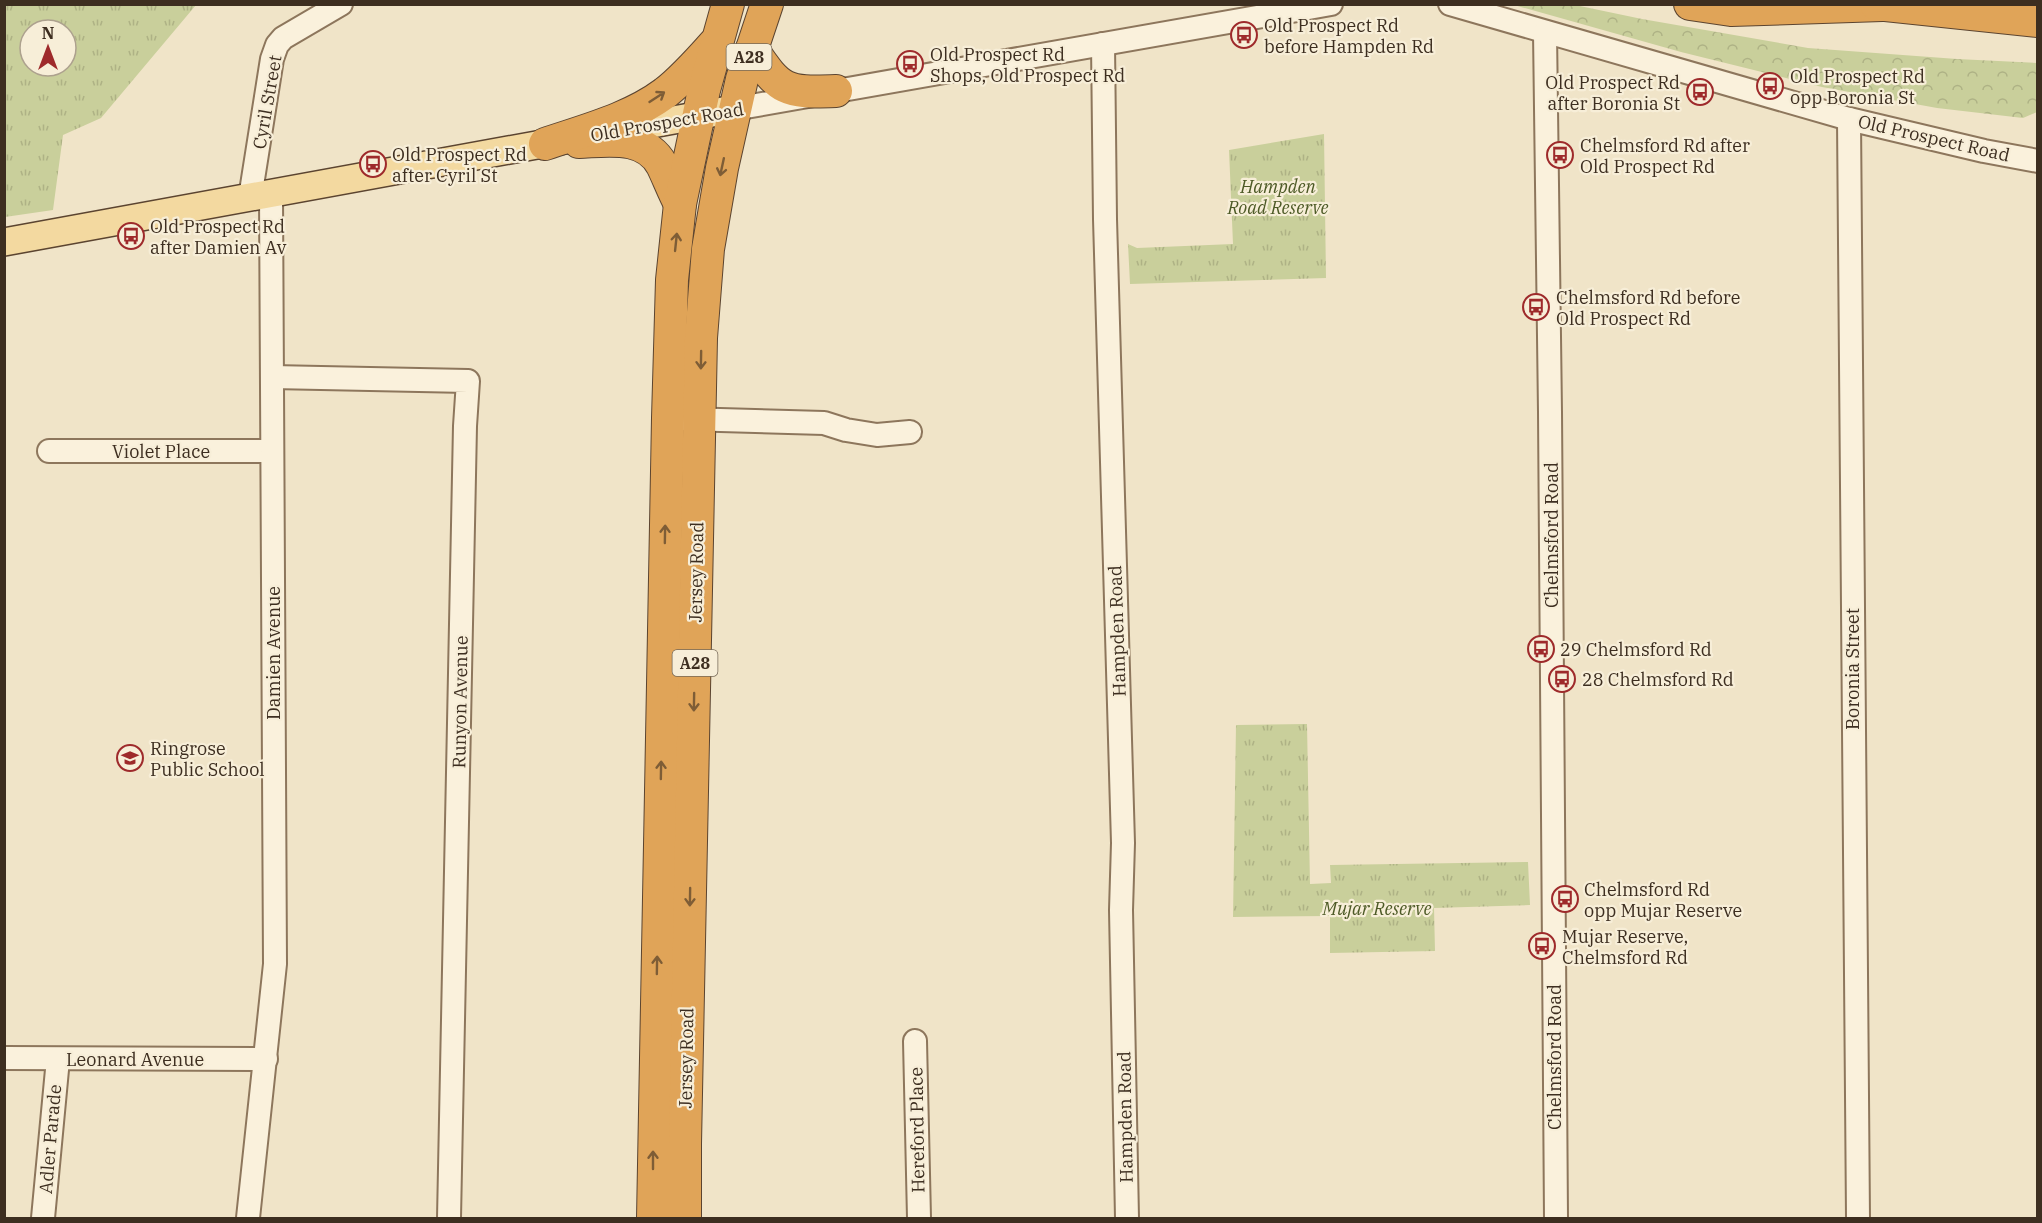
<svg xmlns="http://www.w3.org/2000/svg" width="2042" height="1223" font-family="'IBM Plex Serif',serif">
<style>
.forest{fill:url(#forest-crowns)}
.park{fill:url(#park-tufts);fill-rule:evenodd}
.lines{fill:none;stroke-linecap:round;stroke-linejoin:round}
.minor-casing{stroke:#8d765c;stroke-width:26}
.major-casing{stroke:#5b4430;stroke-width:30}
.highway-casing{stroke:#5b4430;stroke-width:34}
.minor{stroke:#faf1dc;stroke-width:22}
.major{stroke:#f3d9a0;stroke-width:27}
.highway{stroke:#e0a458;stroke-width:32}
.oneway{stroke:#7e5d36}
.labels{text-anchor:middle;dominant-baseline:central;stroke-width:4.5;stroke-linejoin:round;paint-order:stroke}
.shield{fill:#f7eed8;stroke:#756857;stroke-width:1.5}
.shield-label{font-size:16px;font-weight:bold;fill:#3d2e20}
.poi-label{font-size:18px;fill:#3d2e20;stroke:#f7eed8;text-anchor:start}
.street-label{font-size:18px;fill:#3d2e20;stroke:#f7eed8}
.park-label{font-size:18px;font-style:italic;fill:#4d5a26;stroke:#f7eed8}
</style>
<defs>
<pattern id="forest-crowns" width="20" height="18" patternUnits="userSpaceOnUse" patternTransform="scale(1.5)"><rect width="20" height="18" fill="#c9cf9b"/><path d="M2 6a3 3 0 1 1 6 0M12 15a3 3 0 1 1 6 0" fill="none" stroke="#aeb285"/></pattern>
<pattern id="park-tufts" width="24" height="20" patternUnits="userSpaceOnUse" patternTransform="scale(1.5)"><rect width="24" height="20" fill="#c9cf9b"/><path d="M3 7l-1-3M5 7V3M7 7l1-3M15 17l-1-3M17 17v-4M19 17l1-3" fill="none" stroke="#aeb285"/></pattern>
</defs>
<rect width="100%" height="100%" fill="#f0e4c8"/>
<path class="forest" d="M 1514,5 L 1575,5 L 1642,19 L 1808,48 L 1957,59 L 2037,63 L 2037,112 L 2023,118 L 1937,108 L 1822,87 L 1681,52 Z"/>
<g class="park">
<path d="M 5,4 L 196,5 L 101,118 L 63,135 L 53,210 L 5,217 ZM 30,30 L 66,30 L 66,66 L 30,66 Z"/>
<path d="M 1324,134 L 1326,278 L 1130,284 L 1128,244 L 1137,248 L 1233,244 L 1229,150 Z"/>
<path d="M 1307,724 L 1310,884 L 1331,883 L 1330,865 L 1528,862 L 1530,905 L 1434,908 L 1435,951 L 1330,953 L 1330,916 L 1233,917 L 1236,725 Z"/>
</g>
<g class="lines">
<defs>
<g id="minor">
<path d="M 1450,4 L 1849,119 L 1984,151 L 2038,161"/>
<path d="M 1545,32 L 1550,412 L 1556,1218"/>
<path d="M 1103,44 L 1105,219 L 1123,843 L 1121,910 L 1127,1218"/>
<path d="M 734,109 L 1331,4"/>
<path d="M 1849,119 L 1858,1218"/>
<path d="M 250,198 L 272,59 L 277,45 L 283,38 L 341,4"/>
<path d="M 272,377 L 468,381 L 465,426 L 449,1218"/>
<path d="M 685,419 L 824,423 L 846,430 L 877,435 L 910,432"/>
<path d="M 49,451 L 272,451"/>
<path d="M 915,1041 L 919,1218"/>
<path d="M 4,1058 L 266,1059"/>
<path d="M 43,1218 L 58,1059"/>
<path d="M 248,1218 L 275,964 L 271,194"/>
</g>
<path id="major" d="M 4,242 L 734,109"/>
<g id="highway">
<path d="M 1690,4 L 1731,10 L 1882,5"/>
<path d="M 1876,4 L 2038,21"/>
<path d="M 752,49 C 780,91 785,93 836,91"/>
<path d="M 579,142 C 608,141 645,134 662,165 C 668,177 673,191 680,204"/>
<path d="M 545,144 C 586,130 630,119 665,93 C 683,79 699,61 714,44"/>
<path d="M 653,1218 L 668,418 L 672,280 L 680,204 L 704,90 L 728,4"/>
<path d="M 685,1218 L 685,1144 L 701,338 L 708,249 L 722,168 L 742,79 L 767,4"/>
</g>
</defs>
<use href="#minor" class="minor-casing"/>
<use href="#major" class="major-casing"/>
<use href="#highway" class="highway-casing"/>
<use href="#minor" class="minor"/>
<use href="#major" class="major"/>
<use href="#highway" class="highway"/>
</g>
<defs><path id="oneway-shaft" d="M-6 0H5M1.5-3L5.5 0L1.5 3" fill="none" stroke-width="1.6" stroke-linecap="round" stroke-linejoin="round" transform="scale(1.5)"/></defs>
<g class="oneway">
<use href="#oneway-shaft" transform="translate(657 97) rotate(-33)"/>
<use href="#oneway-shaft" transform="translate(722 167) rotate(102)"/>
<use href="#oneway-shaft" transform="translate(676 242) rotate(-84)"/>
<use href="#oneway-shaft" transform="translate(701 360) rotate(91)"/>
<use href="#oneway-shaft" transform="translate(665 534) rotate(-89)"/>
<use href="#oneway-shaft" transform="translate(694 702) rotate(91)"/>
<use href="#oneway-shaft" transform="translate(661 770) rotate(-89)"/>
<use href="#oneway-shaft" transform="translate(690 897) rotate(91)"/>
<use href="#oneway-shaft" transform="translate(657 965) rotate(-89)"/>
<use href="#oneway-shaft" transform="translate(653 1160) rotate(-90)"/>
</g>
<defs>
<symbol id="bus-ring" viewBox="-11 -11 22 22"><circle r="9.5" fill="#f7eed8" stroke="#9e2a2b" stroke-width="1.5"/><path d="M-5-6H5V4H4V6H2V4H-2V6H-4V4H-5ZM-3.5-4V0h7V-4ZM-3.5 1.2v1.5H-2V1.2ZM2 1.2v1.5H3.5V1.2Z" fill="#9e2a2b"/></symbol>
<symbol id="school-ring" viewBox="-11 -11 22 22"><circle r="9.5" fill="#f7eed8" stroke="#9e2a2b" stroke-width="1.5"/><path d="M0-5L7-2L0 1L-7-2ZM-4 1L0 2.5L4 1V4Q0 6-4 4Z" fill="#9e2a2b"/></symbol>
</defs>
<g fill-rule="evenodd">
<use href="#bus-ring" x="1229" y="20" width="30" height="30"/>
<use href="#bus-ring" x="895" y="49" width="30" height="30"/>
<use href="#bus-ring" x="1755" y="71" width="30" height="30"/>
<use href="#bus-ring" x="1685" y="77" width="30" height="30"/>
<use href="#bus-ring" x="1545" y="140" width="30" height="30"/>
<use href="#bus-ring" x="358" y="149" width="30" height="30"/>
<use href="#bus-ring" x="116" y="221" width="30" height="30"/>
<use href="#bus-ring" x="1521" y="292" width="30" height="30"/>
<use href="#bus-ring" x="1526" y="634" width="30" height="30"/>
<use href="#bus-ring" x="1547" y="664" width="30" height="30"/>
<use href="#school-ring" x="115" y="743" width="30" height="30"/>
<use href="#bus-ring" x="1550" y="884" width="30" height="30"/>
<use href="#bus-ring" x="1527" y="931" width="30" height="30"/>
</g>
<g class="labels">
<g class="shield">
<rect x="726.5" y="44" width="45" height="26" rx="4.5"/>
<rect x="672.5" y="650" width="45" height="26" rx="4.5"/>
</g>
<g class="shield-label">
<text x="749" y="57">A28</text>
<text x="695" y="663">A28</text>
</g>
<g class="poi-label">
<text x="1264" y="25">Old Prospect Rd<tspan x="1264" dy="21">before Hampden Rd</tspan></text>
<text x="930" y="54">Old Prospect Rd<tspan x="930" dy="21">Shops, Old Prospect Rd</tspan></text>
<text x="1790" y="76">Old Prospect Rd<tspan x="1790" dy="21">opp Boronia St</tspan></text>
<text x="1680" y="82" text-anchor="end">Old Prospect Rd<tspan x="1680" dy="21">after Boronia St</tspan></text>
<text x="1580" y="145">Chelmsford Rd after<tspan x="1580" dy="21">Old Prospect Rd</tspan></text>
<text x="392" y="154">Old Prospect Rd<tspan x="392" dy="21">after Cyril St</tspan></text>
<text x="150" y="226">Old Prospect Rd<tspan x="150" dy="21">after Damien Av</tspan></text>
<text x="1556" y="297">Chelmsford Rd before<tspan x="1556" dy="21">Old Prospect Rd</tspan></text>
<text x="1560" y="649">29 Chelmsford Rd</text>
<text x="1582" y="679">28 Chelmsford Rd</text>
<text x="150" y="748">Ringrose<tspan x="150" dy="21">Public School</tspan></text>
<text x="1584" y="889">Chelmsford Rd<tspan x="1584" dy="21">opp Mujar Reserve</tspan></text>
<text x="1562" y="936">Mujar Reserve,<tspan x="1562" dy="21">Chelmsford Rd</tspan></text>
</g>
<g class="street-label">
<text transform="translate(267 102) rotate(-80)">Cyril Street</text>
<text transform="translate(667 122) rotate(-10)">Old Prospect Road</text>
<text transform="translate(1934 138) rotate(13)">Old Prospect Road</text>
<text x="161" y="451">Violet Place</text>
<text transform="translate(1551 535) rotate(-90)">Chelmsford Road</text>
<text transform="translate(696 572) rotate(-89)">Jersey Road</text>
<text transform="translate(1117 631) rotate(-92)">Hampden Road</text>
<text transform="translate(273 653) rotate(-90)">Damien Avenue</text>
<text transform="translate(1852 669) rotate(-90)">Boronia Street</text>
<text transform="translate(460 702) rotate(-89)">Runyon Avenue</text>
<text transform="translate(1554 1057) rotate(-90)">Chelmsford Road</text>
<text transform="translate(686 1058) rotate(-89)">Jersey Road</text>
<text x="135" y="1059">Leonard Avenue</text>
<text transform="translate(1125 1117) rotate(-91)">Hampden Road</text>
<text transform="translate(917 1130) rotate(-91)">Hereford Place</text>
<text transform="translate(50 1139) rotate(-85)">Adler Parade</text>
</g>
<g class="park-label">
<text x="1278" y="186">Hampden<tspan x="1278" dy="21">Road Reserve</tspan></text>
<text x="1377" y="908">Mujar Reserve</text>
</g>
</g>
<rect width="2042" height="1223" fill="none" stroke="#3d2e20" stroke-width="12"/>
<g transform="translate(48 48)"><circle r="28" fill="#f7eed8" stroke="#ada18e" stroke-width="1.5"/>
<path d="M0-4.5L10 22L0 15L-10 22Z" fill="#9e2a2b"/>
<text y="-9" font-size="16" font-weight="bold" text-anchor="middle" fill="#3d2e20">N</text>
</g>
</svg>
